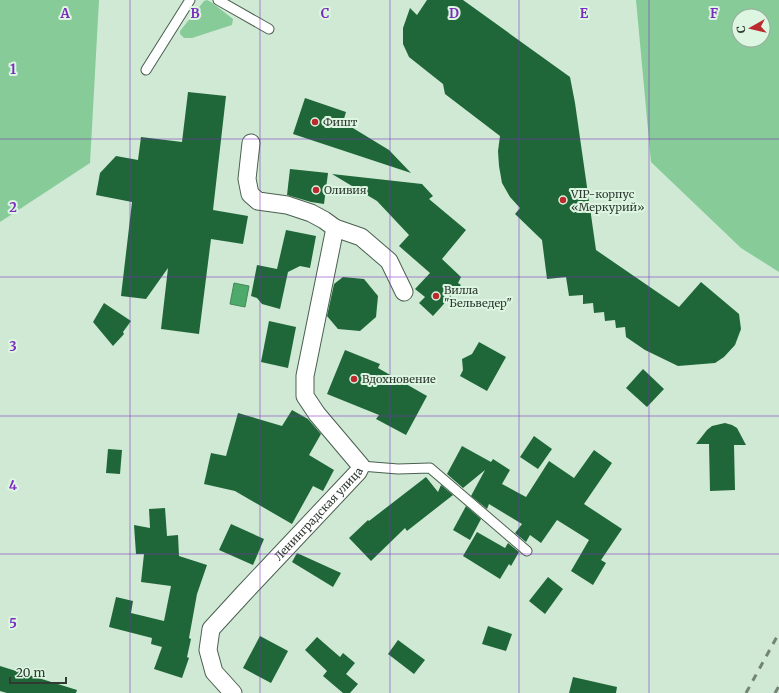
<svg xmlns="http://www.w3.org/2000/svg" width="779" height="693" font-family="Merriweather,serif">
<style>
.green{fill:#87cb98;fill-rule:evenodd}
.water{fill:#4eaa6a;stroke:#458859}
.building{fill:#1f6738}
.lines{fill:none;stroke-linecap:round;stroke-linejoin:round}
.lane-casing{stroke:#4a604f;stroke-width:11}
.street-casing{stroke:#4a604f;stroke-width:19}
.lane{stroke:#fff;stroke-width:9}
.street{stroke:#fff;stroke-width:17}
.rail{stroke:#738476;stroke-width:3;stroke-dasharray:7 7;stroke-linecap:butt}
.grid{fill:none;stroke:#7b2cbf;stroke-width:1;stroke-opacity:0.55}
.poi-dot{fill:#bb2b2e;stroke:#dcf6e1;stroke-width:1.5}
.labels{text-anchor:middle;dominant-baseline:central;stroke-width:4;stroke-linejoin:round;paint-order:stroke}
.poi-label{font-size:11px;fill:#303a32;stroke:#dcf6e1;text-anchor:start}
.street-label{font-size:11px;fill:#303a32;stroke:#dcf6e1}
.grid-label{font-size:13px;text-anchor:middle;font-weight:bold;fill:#7b2cbf;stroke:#dcf6e1;stroke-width:4;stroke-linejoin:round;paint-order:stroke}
</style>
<rect width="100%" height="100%" fill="#cfe9d4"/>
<g class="green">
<path d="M 0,0 L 99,0 L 90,163 L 0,222 Z"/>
<path d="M 207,0 L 211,2 L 233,19 L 232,25 L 192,38 L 184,38 L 180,34 L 180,31 L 204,1 Z"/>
<path d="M 636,0 L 779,0 L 779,272 L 741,248 L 651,162 ZM 739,16 L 763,16 L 763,40 L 739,40 Z"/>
</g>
<path class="water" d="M 234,283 L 249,286 L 245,307 L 230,304 Z"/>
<g class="building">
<path d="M 427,0 L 463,0 L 570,77 L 575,103 L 596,250 L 679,307 L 701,282 L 739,314 L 741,329 L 735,345 L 724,357 L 715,363 L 678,366 L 645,350 L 626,337 L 625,327 L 616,328 L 615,320 L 605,321 L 604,312 L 594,313 L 593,303 L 583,304 L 583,295 L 569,296 L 566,277 L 547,279 L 542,240 L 515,214 L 520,208 L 510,197 L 502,183 L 499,166 L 498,151 L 500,136 L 445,94 L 443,84 L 409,57 L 403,44 L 403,28 L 410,8 L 417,15 Z"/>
<path d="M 188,92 L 226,96 L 213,210 L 248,216 L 243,244 L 211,239 L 199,334 L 161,329 L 168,268 L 146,299 L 121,296 L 132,202 L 96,195 L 100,173 L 116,156 L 138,160 L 141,137 L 182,142 Z"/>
<path d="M 305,98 L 346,112 L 343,122 L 389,150 L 411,173 L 293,134 Z"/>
<path d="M 290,169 L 328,173 L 324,204 L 311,202 L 287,195 Z"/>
<path d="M 332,174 L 422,184 L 433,196 L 429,199 L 466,230 L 442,259 L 461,277 L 458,283 L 461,285 L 433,316 L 419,303 L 425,297 L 415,289 L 430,273 L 399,246 L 409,235 L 377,201 Z"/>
<path d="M 286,230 L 316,236 L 310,268 L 300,266 L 288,272 L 280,309 L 262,304 L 257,298 L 251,296 L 257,265 L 277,269 Z"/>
<path d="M 343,277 L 364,279 L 378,296 L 376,317 L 360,331 L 338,329 L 327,316 L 334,284 Z"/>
<path d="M 104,303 L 131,321 L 123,332 L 124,334 L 113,346 L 93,322 Z"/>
<path d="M 269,321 L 296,327 L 288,368 L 261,362 Z"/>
<path d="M 479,342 L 506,357 L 487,391 L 460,376 L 463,370 L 462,359 L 472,354 Z"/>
<path d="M 345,350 L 380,364 L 378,368 L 427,396 L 406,435 L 376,419 L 379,415 L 327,394 Z"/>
<path d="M 643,369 L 664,389 L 647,407 L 626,388 Z"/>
<path d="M 292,410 L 308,419 L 321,434 L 309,455 L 334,470 L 323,491 L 313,486 L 292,524 L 235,491 L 204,484 L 211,453 L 226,456 L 238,413 L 282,426 Z"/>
<path d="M 725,423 L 732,425 L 737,428 L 746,445 L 734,445 L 735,490 L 710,491 L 709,444 L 696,444 L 707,430 L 712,426 Z"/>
<path d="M 534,436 L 552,449 L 538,469 L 520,457 Z"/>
<path d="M 462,446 L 491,462 L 493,459 L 510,470 L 502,484 L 526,497 L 549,461 L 574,478 L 594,450 L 612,463 L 584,504 L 622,529 L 601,560 L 606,563 L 593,585 L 571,571 L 589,540 L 557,520 L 541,543 L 530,535 L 526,542 L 515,533 L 522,524 L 489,504 L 487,509 L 471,496 L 485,470 L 463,488 L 447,474 Z"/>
<path d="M 108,449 L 122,450 L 120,474 L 106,473 Z"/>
<path d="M 426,477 L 438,492 L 441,485 L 453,495 L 407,531 L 405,528 L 371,561 L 349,538 L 368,520 L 369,521 Z"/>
<path d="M 466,506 L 481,519 L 470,540 L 453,530 Z"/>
<path d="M 165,508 L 167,536 L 178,535 L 179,556 L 207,565 L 197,594 L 189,638 L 191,639 L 187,657 L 189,658 L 182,678 L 154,669 L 162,647 L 151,644 L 152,638 L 109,627 L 116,597 L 133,601 L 131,613 L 164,621 L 171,586 L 141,582 L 144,554 L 136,554 L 134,525 L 150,528 L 149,509 Z"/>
<path d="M 231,524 L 264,539 L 253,565 L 219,550 Z"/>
<path d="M 477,532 L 505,548 L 508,543 L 519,552 L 511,566 L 509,564 L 500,579 L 463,556 Z"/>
<path d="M 297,553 L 341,573 L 333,587 L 292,562 Z"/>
<path d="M 548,577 L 563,589 L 545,614 L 529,601 Z"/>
<path d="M 488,626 L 512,634 L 506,651 L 482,644 Z"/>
<path d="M 260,636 L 288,651 L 271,683 L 243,668 Z"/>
<path d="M 317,637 L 340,657 L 343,653 L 355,663 L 346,674 L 358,684 L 350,693 L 343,693 L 323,676 L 327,671 L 305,650 Z"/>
<path d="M 398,640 L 425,660 L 414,674 L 388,654 Z"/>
<path d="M 0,666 L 77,690 L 76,693 L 7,693 L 0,691 Z"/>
<path d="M 573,677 L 617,687 L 616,693 L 569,693 Z"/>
</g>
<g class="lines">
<defs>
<g id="lane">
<path d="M 218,0 L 269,29"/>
<path d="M 146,70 L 190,0"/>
<path d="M 361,466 L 398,469 L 430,468 L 527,551"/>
</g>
<g id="street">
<path d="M 251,143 L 247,179 L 250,194 L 258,201 L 287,205 L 311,213 L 324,220 L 335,228 L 361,237 L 389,261 L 404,292"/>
<path id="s1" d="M 233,693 L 214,672 L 208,650 L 211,629 L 244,593 L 358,472 L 361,466 L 317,414 L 305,396 L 305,376 L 335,228"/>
</g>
</defs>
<use href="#lane" class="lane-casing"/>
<use href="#street" class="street-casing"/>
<use href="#lane" class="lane"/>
<use href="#street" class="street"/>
<g class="rail">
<path d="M 746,693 L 779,633"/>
<path d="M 775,693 L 779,686"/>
</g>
</g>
<path class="grid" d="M 130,0 L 130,693M 260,0 L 260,693M 390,0 L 390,693M 519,0 L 519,693M 649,0 L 649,693M 0,139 L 779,139M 0,277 L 779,277M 0,416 L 779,416M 0,554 L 779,554"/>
<g class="poi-dot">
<circle cx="315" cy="122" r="4"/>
<circle cx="316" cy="190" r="4"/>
<circle cx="563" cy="200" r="4"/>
<circle cx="436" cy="296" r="4"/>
<circle cx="354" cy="379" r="4"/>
</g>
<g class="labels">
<g class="poi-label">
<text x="323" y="122">Фишт</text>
<text x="324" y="190">Оливия</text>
<text x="571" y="194">VIP-корпус<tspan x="571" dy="13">«Меркурий»</tspan></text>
<text x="444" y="290">Вилла<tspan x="444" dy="13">"Бельведер"</tspan></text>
<text x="362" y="379">Вдохновение</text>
</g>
<g class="street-label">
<text stroke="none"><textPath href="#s1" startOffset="230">Ленинградская улица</textPath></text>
</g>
</g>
<g class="grid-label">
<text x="65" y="18">A</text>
<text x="195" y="18">B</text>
<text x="325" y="18">C</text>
<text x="454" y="18">D</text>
<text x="584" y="18">E</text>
<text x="714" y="18">F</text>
<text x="13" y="74">1</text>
<text x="13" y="212">2</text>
<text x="13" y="351">3</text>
<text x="13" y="490">4</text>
<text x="13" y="628">5</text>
</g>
<g transform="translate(751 28) rotate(262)"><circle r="19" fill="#dcf6e1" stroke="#97ab9b"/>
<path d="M0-3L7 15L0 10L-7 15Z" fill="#bb2b2e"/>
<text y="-6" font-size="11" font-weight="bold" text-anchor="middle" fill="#303a32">С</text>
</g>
<path d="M10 677v6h56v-6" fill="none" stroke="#303a32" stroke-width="2"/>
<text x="16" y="677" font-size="12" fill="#303a32" stroke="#dcf6e1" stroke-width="3" paint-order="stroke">20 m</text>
</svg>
